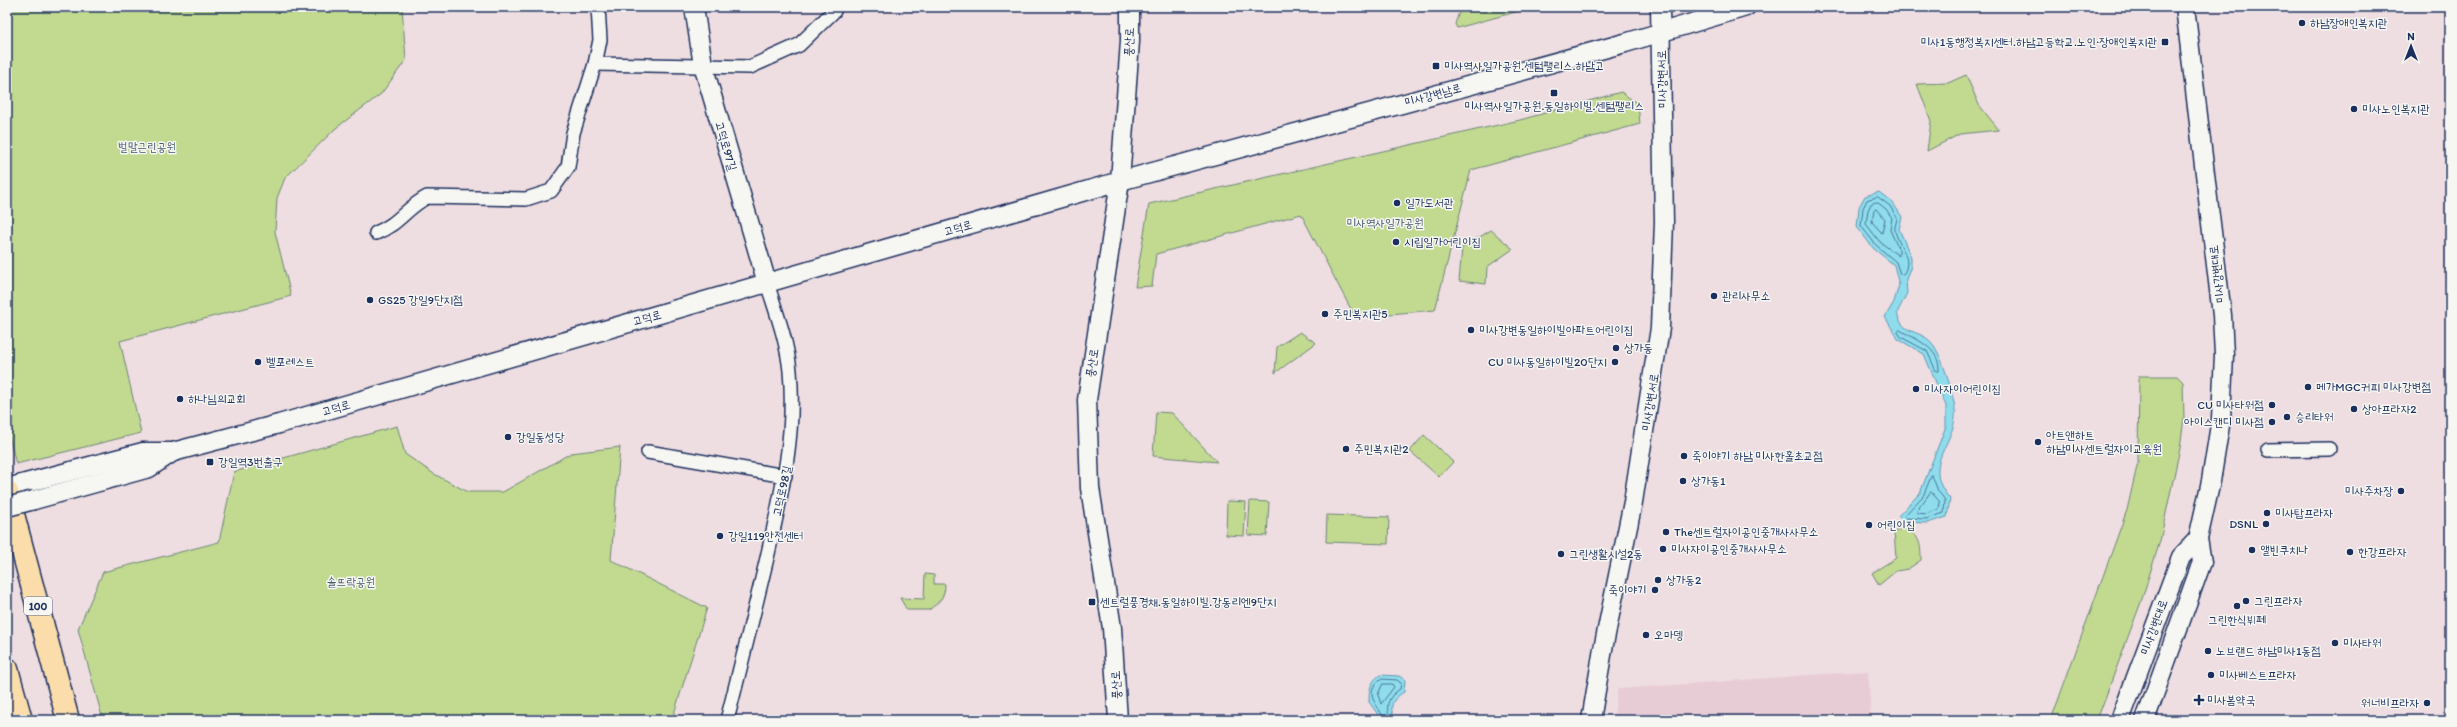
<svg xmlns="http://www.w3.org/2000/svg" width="2457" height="727" font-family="Itim,'Poor Story',sans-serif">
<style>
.built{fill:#e8ccd5}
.green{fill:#c1da90;stroke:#6e8477}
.water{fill:#8edcec;stroke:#6097b3}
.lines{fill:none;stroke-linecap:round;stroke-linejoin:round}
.shore{stroke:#497497;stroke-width:1}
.street-casing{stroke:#1b2f5e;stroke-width:16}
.secondary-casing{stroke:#1b2f5e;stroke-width:21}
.highway-casing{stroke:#1b2f5e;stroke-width:25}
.street{stroke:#f6f6f2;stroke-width:13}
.secondary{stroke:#f6f6f2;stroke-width:18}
.highway{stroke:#faddab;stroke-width:22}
.secondary-bridge-casing{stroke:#1b2f5e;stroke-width:21;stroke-linecap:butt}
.secondary-bridge{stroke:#f6f6f2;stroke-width:18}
.poi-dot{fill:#1b2f5e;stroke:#f6f6f2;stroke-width:1.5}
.labels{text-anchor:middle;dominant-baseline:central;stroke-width:3;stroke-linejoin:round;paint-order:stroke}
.shield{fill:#f6f6f2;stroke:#5d6b8a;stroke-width:1}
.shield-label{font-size:11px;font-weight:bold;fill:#1b2f5e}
.poi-label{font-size:12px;fill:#1b2f5e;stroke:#f6f6f2;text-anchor:start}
.street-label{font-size:12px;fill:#1b2f5e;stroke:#f6f6f2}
.park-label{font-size:12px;fill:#445a6a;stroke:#f6f6f2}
</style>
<rect width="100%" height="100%" fill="#eedde1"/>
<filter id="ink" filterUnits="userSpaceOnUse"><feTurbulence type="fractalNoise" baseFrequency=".025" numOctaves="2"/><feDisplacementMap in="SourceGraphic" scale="8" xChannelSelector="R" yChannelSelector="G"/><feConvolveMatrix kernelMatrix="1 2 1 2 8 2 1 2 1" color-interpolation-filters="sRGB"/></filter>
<g filter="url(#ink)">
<path class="built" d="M 1868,671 L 1871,720 L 1613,720 L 1618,689 Z"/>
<g class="green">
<path d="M 7,7 L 402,7 L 406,60 L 381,94 L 336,128 L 285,178 L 277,198 L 275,232 L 291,296 L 120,341 L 141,433 L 16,464 L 7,428 Z"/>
<path d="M 1468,7 L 1534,7 L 1457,28 L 1455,24 L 1459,12 Z"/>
<path d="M 1966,75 L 1979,105 L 1999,130 L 1960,134 L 1927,151 L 1931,121 L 1917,84 L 1948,83 Z"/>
<path d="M 1621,92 L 1638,104 L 1640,124 L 1471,170 L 1435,310 L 1355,317 L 1301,214 L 1156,254 L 1152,286 L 1135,287 L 1149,204 L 1520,120 Z"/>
<path d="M 1491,230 L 1513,249 L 1487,267 L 1486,284 L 1459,281 L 1462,248 Z"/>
<path d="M 1300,332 L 1316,343 L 1275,373 L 1277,347 Z"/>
<path d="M 2139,376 L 2177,376 L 2183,382 L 2184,418 L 2180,448 L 2160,541 L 2141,602 L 2097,720 L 2051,720 L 2127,510 L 2138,462 Z"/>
<path d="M 1156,412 L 1172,413 L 1217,462 L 1153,456 Z"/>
<path d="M 397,426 L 405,454 L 434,474 L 468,492 L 503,492 L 571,453 L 620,447 L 611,560 L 707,608 L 672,720 L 103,720 L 78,629 L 103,572 L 219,542 L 234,472 Z"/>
<path d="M 1424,435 L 1453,462 L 1439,477 L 1410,451 Z"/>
<path d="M 1227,501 L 1246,502 L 1244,536 L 1226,535 Z"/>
<path d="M 1250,501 L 1269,502 L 1267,536 L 1248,535 Z"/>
<path d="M 1327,515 L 1389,517 L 1388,544 L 1326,542 Z"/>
<path d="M 1906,528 C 1920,536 1921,545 1921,560 L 1908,569 L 1896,571 L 1879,585 L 1872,573 L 1896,558 L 1894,532 Z"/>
<path d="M 925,574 L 934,575 L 934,584 L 945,584 C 945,598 939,602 929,610 L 907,610 L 900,598 L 924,599 Z"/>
</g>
<g class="water">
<path d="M 1879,192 L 1893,203 L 1902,217 L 1899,229 L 1911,257 L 1911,266 L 1906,279 L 1907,293 L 1897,313 C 1903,335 1917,329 1930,341 C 1941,351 1951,388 1954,403 C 1963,441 1917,461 1950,499 L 1947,517 L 1927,523 L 1904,522 L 1898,516 L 1920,493 L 1946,426 L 1946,406 L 1924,354 L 1898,339 L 1885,317 L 1894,302 L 1899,285 L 1894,265 L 1873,248 L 1857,227 L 1859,207 L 1865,196 Z"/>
<path d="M 1380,675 L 1399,676 L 1405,680 L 1404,692 C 1391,700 1389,707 1395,720 L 1382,720 L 1369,702 C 1369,690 1370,682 1380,675 Z"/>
</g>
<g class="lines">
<g class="shore">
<path d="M 1878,197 L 1890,206 L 1897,218 C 1897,222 1894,226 1895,230 C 1898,247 1914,258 1903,275 L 1900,274 L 1896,262 L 1876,245 L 1861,226 L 1863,208 L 1867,200 Z"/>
<path d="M 1877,202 L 1886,209 L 1892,218 L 1890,230 L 1899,250 L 1899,256 L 1880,242 L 1866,224 L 1868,210 L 1871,204 Z"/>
<path d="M 1876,209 L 1885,219 L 1882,233 L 1872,222 L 1874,211 Z"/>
<path d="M 1900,330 C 1916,340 1940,347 1939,371 L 1936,371 L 1927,351 L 1901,337 L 1898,332 Z"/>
<path d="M 1932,475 L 1938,491 L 1945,500 L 1944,513 L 1926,519 L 1906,518 L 1905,515 L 1923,496 Z"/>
<path d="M 1931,492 L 1940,502 L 1939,509 L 1926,514 L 1918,513 L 1917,511 Z"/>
<path d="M 1383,684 L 1392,684 L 1394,687 L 1381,704 L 1378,695 Z"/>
<path d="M 1384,720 C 1383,710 1359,692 1382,679 L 1397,680 L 1401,683 L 1400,689 C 1388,697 1384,706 1391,720"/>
</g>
<defs>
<g id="street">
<path d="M 595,64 L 750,67 L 799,45 L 834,11 L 835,7"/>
<path d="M 376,233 C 399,224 406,208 427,197 L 526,199 L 551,191 L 568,167 L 573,133 L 595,64 L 600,40 L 598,7"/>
<path d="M 2268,450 L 2329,449"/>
<path d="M 648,452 L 785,476"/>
<path d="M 727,720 C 741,666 754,612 767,558 C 781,496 796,435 790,371 C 787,340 776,312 767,283"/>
</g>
<g id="secondary">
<path d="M 694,7 L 703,65 L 767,283"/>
<path d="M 7,488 L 143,452 L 173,452 L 279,424 L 1120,181 L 1625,43 L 1746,7"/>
<path d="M 34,500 L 149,468 L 173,452"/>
<path d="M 1118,720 L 1112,628 L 1090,488 L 1087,400 L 1120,181 L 1130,41 L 1130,7"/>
<path d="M 1591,720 L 1603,649 L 1633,502 L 1660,328 L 1664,222 L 1660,7"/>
<path d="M 2120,720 L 2181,557 L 2198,539"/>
<path d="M 2145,720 L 2202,562 L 2198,539 L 2211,481 L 2221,419 L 2224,355 L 2222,315 L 2185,7"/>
</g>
<g id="highway">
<path d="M 7,492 L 68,720"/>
<path d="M 7,669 L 21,720"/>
</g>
</defs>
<use href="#street" class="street-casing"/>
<use href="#secondary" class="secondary-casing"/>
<use href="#highway" class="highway-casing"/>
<use href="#street" class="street"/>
<use href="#secondary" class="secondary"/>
<use href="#highway" class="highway"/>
<defs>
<path id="secondary-bridge" d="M 7,507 L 34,500"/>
</defs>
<use href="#secondary-bridge" class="secondary-bridge-casing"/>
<use href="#secondary-bridge" class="secondary-bridge"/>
</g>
</g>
<g class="poi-dot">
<circle cx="2302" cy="23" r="4"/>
<rect x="2161" y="38" width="8" height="8" rx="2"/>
<rect x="1432" y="62" width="8" height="8" rx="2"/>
<rect x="1550" y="89" width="8" height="8" rx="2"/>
<circle cx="2354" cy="109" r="4"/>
<circle cx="1397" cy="203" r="4"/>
<circle cx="1396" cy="242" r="4"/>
<circle cx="1714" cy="296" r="4"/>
<circle cx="370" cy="300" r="4"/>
<circle cx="1325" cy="314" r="4"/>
<circle cx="1471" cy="330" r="4"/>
<circle cx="1616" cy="348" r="4"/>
<circle cx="258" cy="362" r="4"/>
<circle cx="1615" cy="362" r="4"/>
<circle cx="2308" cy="387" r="4"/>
<circle cx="1916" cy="389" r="4"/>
<circle cx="180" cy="399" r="4"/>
<circle cx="2272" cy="405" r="4"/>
<circle cx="2354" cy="409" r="4"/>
<circle cx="2287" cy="417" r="4"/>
<circle cx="2272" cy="422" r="4"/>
<circle cx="508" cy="437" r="4"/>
<circle cx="2038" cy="442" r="4"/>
<circle cx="1346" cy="449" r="4"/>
<circle cx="1684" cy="456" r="4"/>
<rect x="206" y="458" width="8" height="8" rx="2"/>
<circle cx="1683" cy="481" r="4"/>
<circle cx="2401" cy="491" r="4"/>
<circle cx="2267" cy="513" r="4"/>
<circle cx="2266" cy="524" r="4"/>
<circle cx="1869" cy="525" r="4"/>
<circle cx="1666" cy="532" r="4"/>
<circle cx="720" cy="536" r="4"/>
<circle cx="1663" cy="549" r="4"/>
<circle cx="2252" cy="550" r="4"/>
<circle cx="2350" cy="552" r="4"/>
<circle cx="1561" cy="554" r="4"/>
<circle cx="1658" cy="580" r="4"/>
<circle cx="1655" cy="590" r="4"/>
<circle cx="2246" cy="601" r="4"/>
<rect x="1088" y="598" width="8" height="8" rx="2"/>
<circle cx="2237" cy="606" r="4"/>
<circle cx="1646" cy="635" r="4"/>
<circle cx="2335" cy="643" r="4"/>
<circle cx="2208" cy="651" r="4"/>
<circle cx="2211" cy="675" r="4"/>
<path d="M2197 694h4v4h4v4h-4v4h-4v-4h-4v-4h4z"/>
<circle cx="2427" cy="703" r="4"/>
</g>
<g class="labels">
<rect class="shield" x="24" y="597" width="28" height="18" rx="3"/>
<g class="shield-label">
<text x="38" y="606">100</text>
</g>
<g class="poi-label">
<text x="2310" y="23">하남장애인복지관</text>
<text x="2157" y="42" text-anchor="end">미사1동행정복지센터.하남고등학교.노인·장애인복지관</text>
<text x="1444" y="66">미사역사일가공원.센텀팰리스.하남고</text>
<text x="1554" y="106" text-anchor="middle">미사역사일가공원.동일하이빌.센텀팰리스</text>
<text x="2362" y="109">미사노인복지관</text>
<text x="1405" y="203">일가도서관</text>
<text x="1404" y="242">시립일가어린이집</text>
<text x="1722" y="296">관리사무소</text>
<text x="378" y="300">GS25 강일9단지점</text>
<text x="1333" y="314">주민복지관5</text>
<text x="1479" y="330">미사강변동일하이빌아파트어린이집</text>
<text x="1624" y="348">상가동</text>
<text x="266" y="362">벨포레스트</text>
<text x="1607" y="362" text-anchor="end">CU 미사동일하이빌20단지</text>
<text x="2316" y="387">메가MGC커피 미사강변점</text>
<text x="1924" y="389">미사자이어린이집</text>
<text x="188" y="399">하나님의교회</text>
<text x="2264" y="405" text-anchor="end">CU 미사타워점</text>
<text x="2362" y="409">상아프라자2</text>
<text x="2295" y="417">승리타워</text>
<text x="2264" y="422" text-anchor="end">아이스캔디 미사점</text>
<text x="2046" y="435">아트앤하트<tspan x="2046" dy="14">하남미사센트럴자이교육원</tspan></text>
<text x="516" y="437">강일동성당</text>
<text x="1354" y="449">주민복지관2</text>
<text x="1692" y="456">죽이야기 하남 미사한홀초교점</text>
<text x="218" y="462">강일역3번출구</text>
<text x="1691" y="481">상가동1</text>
<text x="2393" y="491" text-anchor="end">미사주차장</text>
<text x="2275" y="513">미사탑프라자</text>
<text x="2258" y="524" text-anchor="end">DSNL</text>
<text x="1877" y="525">어린이집</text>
<text x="1674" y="532">The센트럴자이공인중개사사무소</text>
<text x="728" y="536">강일119안전센터</text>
<text x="1671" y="549">미사자이공인중개사사무소</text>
<text x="2260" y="550">앨빈쿠치나</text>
<text x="2358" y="552">한강프라자</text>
<text x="1569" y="554">그린생활시설2동</text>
<text x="1666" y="580">상가동2</text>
<text x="1647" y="590" text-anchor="end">죽이야기</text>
<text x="2254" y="601">그린프라자</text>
<text x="1100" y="602">센트럴풍경채.동일하이빌.강동리엔9단지</text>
<text x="2237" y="620" text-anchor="middle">그린한식뷔페</text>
<text x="1654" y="635">오마뎅</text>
<text x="2343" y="643">미사타워</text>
<text x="2216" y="651">노브랜드 하남미사1동점</text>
<text x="2219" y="675">미사베스트프라자</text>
<text x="2207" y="700">미사봄약국</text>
<text x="2419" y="703" text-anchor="end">워너비프라자</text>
</g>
<g class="street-label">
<text transform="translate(1129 42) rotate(-88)">풍산로</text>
<text transform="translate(1662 79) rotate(-91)">미사강변서로</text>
<text transform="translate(1433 95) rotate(-15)">미사강변남로</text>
<text transform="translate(726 146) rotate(74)">고덕로97길</text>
<text transform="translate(958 228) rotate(-16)">고덕로</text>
<text transform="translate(2217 274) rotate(-97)">미사강변대로</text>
<text transform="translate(647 318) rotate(-15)">고덕로</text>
<text transform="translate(1092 363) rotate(-81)">풍산로</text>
<text transform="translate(1650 402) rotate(-81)">미사강변서로</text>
<text transform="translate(336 408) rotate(-16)">고덕로</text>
<text transform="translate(782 491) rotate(-78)">고덕로98길</text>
<text transform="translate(2154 627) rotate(-70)">미사강변대로</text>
<text transform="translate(1116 685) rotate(-92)">풍산로</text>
</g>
<g class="park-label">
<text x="147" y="147">벌말근린공원</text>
<text x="1385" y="223">미사역사일가공원</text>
<text x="351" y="582">솔뜨락공원</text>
</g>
</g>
<rect width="2457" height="727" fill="none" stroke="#f6f6f2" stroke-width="24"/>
<rect x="12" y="12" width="2433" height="703" fill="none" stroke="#1b2f5e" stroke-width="1.5" filter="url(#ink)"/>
<g transform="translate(2411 46)" stroke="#f6f6f2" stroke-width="3" paint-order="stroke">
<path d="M0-3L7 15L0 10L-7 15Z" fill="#1b2f5e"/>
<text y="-6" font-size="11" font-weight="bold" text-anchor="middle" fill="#1b2f5e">N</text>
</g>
</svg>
